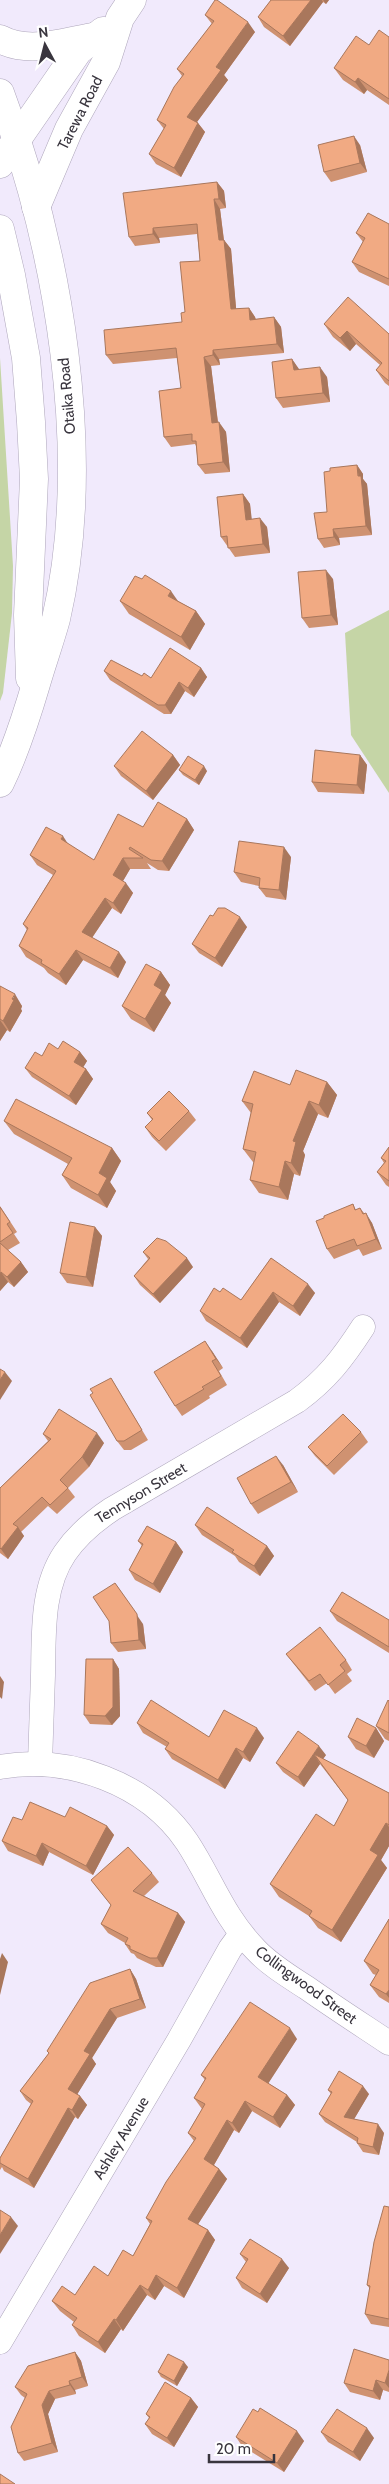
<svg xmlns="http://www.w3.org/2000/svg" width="389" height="2484" font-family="Cabin,sans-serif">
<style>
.green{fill:#c5d5a6}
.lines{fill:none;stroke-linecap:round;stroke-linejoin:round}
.street-casing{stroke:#aea6bb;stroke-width:25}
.secondary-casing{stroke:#aea6bb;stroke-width:29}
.highway-casing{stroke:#aea6bb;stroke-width:29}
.street{stroke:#fff;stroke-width:24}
.secondary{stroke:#fff;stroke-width:28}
.highway{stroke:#fff;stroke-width:28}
.wall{fill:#cf9271}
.shaded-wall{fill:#a9775c}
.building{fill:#f1aa83;stroke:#a9775c}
.labels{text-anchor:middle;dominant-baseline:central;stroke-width:4;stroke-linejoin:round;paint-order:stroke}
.street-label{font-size:15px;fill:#39353e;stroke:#fff}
</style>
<rect width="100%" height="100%" fill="#f1eafc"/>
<g class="green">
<path d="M 0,358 L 13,566 L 12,613 L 3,693 L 0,701 Z"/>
<path d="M 389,610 L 389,793 L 351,735 L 345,633 Z"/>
</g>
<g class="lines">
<defs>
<g id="street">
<path d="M 40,1763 C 41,1734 42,1704 43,1675 C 44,1635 41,1588 65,1553 C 78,1534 94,1521 112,1509 L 297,1401 C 327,1379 343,1358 363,1327"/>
<path d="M 0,1767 C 69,1755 147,1783 187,1842 C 212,1880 222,1915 256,1950 C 270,1965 290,1977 307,1988 C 334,2007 362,2025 389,2043"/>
<path d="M 0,2342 L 179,2040 L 230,1949 L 241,1934"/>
</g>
<g id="secondary">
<path d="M 0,164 L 78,51 L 103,31"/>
<path d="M 36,207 L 69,129 L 106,62 L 120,18 L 132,0"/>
</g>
<g id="highway">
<path d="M 0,39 C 29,55 67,41 98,36"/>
<path d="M 0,93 C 59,249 94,455 56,619 C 50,641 42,663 36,684 C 26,718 15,752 0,783"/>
<path d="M 0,229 L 11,275 L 26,358 L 31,422 L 34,479 L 28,615 L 30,678"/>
</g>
</defs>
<use href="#street" class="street-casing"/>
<use href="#secondary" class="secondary-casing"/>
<use href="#highway" class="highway-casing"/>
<use href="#street" class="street"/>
<use href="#secondary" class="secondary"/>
<use href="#highway" class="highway"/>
</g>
<g class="wall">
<path d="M 271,0 L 329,0 L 326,4 L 323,2 L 290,46 L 264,27 L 258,17 Z"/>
<path d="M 205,15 L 255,32 L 224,75 L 228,80 L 197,122 L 205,132 L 181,177 L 156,164 L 149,154 L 164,129 L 157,120 L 182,76 L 177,69 L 212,24 Z"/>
<path d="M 389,37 L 389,105 L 367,90 L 364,94 L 343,80 L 334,68 L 369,45 Z"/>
<path d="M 360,145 L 367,172 L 331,182 L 324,172 Z"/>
<path d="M 217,182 L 224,191 L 226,208 L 220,209 L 224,240 L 231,249 L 236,309 L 249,308 L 255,317 L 256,319 L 274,317 L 281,327 L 284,353 L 219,359 L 220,365 L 211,366 L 218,422 L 226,432 L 230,472 L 205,474 L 198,465 L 196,446 L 195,444 L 171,447 L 164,437 L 181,388 L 177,358 L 113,364 L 106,355 L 182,322 L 200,261 L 197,234 L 159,238 L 160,243 L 135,246 L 129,237 Z"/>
<path d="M 389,224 L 389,286 L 359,272 L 352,262 L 363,242 L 356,233 Z"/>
<path d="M 324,324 L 389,334 L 389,386 L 385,383 L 376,370 L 380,365 L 356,344 L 350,351 L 333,337 Z"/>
<path d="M 292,359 L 299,370 L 327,377 L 330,402 L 283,408 L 276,398 Z"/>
<path d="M 357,465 L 363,474 L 363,479 L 367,484 L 372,535 L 339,538 L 340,545 L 324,548 L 318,539 L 327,512 L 330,471 Z"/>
<path d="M 243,494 L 250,504 L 251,519 L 267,527 L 270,553 L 235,557 L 221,537 Z"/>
<path d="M 333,579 L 338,625 L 309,628 L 302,618 Z"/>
<path d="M 120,601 L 178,601 L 196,611 L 205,624 L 190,650 L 129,614 Z"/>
<path d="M 201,668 L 207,677 L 194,697 L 185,691 L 171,714 L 164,714 L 110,680 L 104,671 L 151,678 Z"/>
<path d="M 173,755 L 180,765 L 153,800 L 121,776 L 114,766 Z"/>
<path d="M 360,755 L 367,765 L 364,794 L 318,792 L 312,782 Z"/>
<path d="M 179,770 L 207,771 L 199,785 L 183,775 Z"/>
<path d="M 187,819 L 194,830 L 169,871 L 158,870 L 147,863 L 151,869 L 130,869 L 123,881 L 133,893 L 121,914 L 112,908 L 92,938 L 126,962 L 118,978 L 83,960 L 66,985 L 48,973 L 44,968 L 26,957 L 19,946 L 27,930 L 23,924 L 53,875 L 37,865 L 30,855 L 68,844 L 94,860 L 143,827 Z"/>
<path d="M 291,857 L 286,900 L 266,897 L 259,888 L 259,886 L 241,882 L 234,872 Z"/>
<path d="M 213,916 L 247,927 L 222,967 L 199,953 L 192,944 Z"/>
<path d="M 161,972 L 170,985 L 165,995 L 171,1003 L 154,1032 L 131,1019 L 122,1006 Z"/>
<path d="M 0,986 L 22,1006 L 21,1009 L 22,1011 L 10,1032 L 7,1030 L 0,1041 Z"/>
<path d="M 80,1052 L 87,1061 L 83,1067 L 86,1069 L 93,1079 L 76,1105 L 32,1077 L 25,1068 L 42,1056 Z"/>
<path d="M 327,1082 L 337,1095 L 328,1118 L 318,1114 L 303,1151 L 305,1155 L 300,1176 L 294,1174 L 288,1200 L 259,1193 L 250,1180 L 254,1163 L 253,1162 L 243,1149 L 251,1113 L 242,1101 L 290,1085 Z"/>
<path d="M 189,1111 L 196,1120 L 166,1151 L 152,1137 L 145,1127 L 152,1120 L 147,1113 Z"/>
<path d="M 4,1121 L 112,1148 L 121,1161 L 110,1182 L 116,1191 L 107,1208 L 71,1188 L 62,1175 L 68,1164 L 14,1134 Z"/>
<path d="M 389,1147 L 389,1187 L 386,1185 L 377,1172 L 384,1163 L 381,1158 Z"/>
<path d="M 353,1204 L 356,1210 L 360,1208 L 372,1223 L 382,1249 L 363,1256 L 359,1249 L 334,1259 L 327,1249 L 324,1218 Z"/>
<path d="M 0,1206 L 17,1232 L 14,1234 L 20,1243 L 8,1250 L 21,1262 L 28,1272 L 14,1287 L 8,1282 L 0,1291 Z"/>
<path d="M 95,1227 L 102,1236 L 93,1287 L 67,1283 L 60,1273 Z"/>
<path d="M 143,1252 L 193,1267 L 160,1303 L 140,1285 L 134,1276 L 148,1259 Z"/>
<path d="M 271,1258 L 315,1293 L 300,1316 L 279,1302 L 247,1348 L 206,1321 L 200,1311 L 220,1292 L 241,1300 Z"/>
<path d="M 212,1351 L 223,1368 L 219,1371 L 227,1385 L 209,1396 L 210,1398 L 182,1416 L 175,1406 Z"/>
<path d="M 111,1378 L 117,1388 L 148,1440 L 131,1450 L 124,1450 L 117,1441 L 93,1393 Z"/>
<path d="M 361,1432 L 368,1442 L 334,1475 L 315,1456 L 308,1447 Z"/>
<path d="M 43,1434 L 104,1443 L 89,1467 L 68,1488 L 75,1497 L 57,1514 L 48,1506 L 21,1532 L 24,1536 L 8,1559 L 0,1553 L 0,1488 L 48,1441 Z"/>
<path d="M 283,1465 L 298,1492 L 258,1514 L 251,1504 Z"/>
<path d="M 195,1525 L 267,1546 L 274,1556 L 260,1576 L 239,1562 L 235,1556 L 202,1535 Z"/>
<path d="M 138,1541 L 176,1542 L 183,1552 L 160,1593 L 135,1580 L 129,1570 L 142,1546 Z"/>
<path d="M 330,1611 L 389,1620 L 389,1653 L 337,1621 Z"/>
<path d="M 109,1621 L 143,1624 L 146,1649 L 118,1652 L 111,1643 Z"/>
<path d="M 286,1654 L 346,1660 L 352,1670 L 347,1674 L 352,1681 L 335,1694 L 327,1683 L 315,1691 Z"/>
<path d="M 113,1659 L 119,1669 L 120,1716 L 112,1725 L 90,1724 L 84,1715 Z"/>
<path d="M 389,1701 L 389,1741 L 385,1739 L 376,1726 Z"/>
<path d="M 137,1723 L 209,1737 L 264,1738 L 250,1762 L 243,1758 L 225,1789 L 172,1759 L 165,1749 L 167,1747 L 143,1733 Z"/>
<path d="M 376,1728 L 384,1741 L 374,1758 L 356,1749 L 348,1737 Z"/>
<path d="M 326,1755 L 323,1759 L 389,1793 L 389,1846 L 381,1860 L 387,1868 L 341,1942 L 318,1928 L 309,1916 L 279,1897 L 270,1884 L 334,1826 L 348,1800 L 320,1764 L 304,1787 L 283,1772 L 276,1763 Z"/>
<path d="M 65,1817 L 107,1826 L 114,1835 L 93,1875 L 49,1852 L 43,1866 L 8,1851 L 2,1841 L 22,1820 Z"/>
<path d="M 152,1873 L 159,1882 L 144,1896 L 178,1913 L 185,1922 L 163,1967 L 156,1967 L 137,1958 L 134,1954 L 131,1953 L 125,1944 L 125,1943 L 108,1933 L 101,1924 L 111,1905 L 91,1880 Z"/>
<path d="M 389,1919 L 389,2003 L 379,1997 L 370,1985 L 376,1975 L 373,1974 L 364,1961 Z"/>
<path d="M 130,1969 L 136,1979 L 146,2008 L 117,2018 L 92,2058 L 96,2064 L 77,2094 L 80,2096 L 87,2105 L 78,2119 L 75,2117 L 34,2188 L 4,2171 L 2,2167 L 0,2170 L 0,2158 L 31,2104 L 26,2100 L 20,2091 L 49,2053 L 47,2051 Z"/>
<path d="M 297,2039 L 268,2083 L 287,2095 L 295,2105 L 280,2128 L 252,2111 L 239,2133 L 234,2130 L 214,2165 L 219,2169 L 227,2179 L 198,2224 L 208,2230 L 215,2240 L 184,2298 L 164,2286 L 155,2300 L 147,2295 L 123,2331 L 121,2329 L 105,2353 L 79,2336 L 72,2325 L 74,2322 L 60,2311 L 52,2301 L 75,2295 L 108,2276 L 133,2256 L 150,2224 L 146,2218 L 194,2141 L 188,2133 L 202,2109 L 194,2098 L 205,2080 L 201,2075 Z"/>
<path d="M 328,2090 L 369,2094 L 354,2119 L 384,2133 L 379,2155 L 363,2152 L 357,2143 L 357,2142 L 325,2122 L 319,2114 L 331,2094 Z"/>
<path d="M 389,2207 L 389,2327 L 371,2324 L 365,2314 L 370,2289 L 367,2285 Z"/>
<path d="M 240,2254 L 289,2268 L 267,2303 L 242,2288 L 236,2278 L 246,2262 Z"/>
<path d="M 75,2352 L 81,2361 L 88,2386 L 75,2390 L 76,2394 L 55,2399 L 48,2414 L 58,2452 L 24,2461 L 18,2453 L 25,2398 L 21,2395 L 15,2387 Z"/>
<path d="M 389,2360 L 389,2392 L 383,2390 L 380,2400 L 350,2392 L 344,2383 Z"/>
<path d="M 188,2367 L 177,2386 L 161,2377 L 158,2372 Z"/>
<path d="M 191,2398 L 198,2407 L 174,2447 L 152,2434 L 145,2424 L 149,2418 L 146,2414 Z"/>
<path d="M 258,2412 L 304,2441 L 284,2472 L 242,2446 L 236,2437 Z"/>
<path d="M 321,2432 L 374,2438 L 360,2461 L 328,2442 Z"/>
</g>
<g class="shaded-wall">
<path d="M 311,0 L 322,0 L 323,2 L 290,46 L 283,36 Z"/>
<path d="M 323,0 L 329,0 L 326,4 Z"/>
<path d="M 248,22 L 255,32 L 224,75 L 228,80 L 194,126 L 187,117 L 216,67 Z"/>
<path d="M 358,78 L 367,90 L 364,94 L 355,82 Z"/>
<path d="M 198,123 L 205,132 L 181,177 L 174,168 Z"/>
<path d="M 354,136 L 360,145 L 367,172 L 360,163 Z"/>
<path d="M 217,182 L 224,191 L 226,208 L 219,199 Z"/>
<path d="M 214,199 L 220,209 L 225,250 L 219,240 Z"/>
<path d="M 153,228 L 159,238 L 160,243 L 153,234 Z"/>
<path d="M 224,240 L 231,249 L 237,319 L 231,309 Z"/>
<path d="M 249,308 L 255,317 L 257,329 L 250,320 Z"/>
<path d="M 274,317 L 281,327 L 284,353 L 277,344 Z"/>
<path d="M 347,331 L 356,344 L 350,351 L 340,338 Z"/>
<path d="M 213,350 L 219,359 L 220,365 L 213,355 Z"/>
<path d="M 204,357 L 211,366 L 219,432 L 212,423 Z"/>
<path d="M 292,359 L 299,369 L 300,380 L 294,370 Z"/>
<path d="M 320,367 L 327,377 L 330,402 L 323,393 Z"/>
<path d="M 219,422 L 226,432 L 230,472 L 223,462 Z"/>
<path d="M 357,465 L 363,474 L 363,479 L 367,484 L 372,535 L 366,526 Z"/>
<path d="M 243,494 L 250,504 L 253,529 L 246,520 Z"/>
<path d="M 260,518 L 267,527 L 270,553 L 263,544 Z"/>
<path d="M 333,529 L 339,538 L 340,545 L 334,537 Z"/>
<path d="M 326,570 L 333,579 L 338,625 L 331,615 Z"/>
<path d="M 171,591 L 180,604 L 168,596 Z"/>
<path d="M 196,611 L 205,624 L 190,650 L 181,637 Z"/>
<path d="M 201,668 L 207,677 L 194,697 L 188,688 Z"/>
<path d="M 179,682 L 185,691 L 171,714 L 165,705 Z"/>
<path d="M 173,755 L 180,765 L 153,800 L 146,791 Z"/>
<path d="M 360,755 L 367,765 L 364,794 L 357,785 Z"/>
<path d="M 204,766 L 207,771 L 199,785 L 195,780 Z"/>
<path d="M 187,819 L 194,830 L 169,871 L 162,861 Z"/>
<path d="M 63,836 L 70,847 L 61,839 Z"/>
<path d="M 284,847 L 291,857 L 286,900 L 279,890 Z"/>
<path d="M 123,858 L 130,869 L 120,886 L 113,875 Z"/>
<path d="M 126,883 L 133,893 L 121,914 L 113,903 Z"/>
<path d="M 105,898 L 112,908 L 89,942 L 82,932 Z"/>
<path d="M 240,917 L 247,927 L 222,967 L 215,958 Z"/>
<path d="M 76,950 L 83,960 L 66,985 L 59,974 Z"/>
<path d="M 119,952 L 126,962 L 118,978 L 110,968 Z"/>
<path d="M 161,972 L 170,985 L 165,995 L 171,1003 L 154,1032 L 145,1019 L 154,985 Z"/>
<path d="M 15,994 L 22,1006 L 21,1009 L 22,1011 L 10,1032 L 3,1021 Z"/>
<path d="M 0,1020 L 7,1030 L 0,1041 Z"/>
<path d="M 80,1052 L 87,1061 L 81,1071 L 74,1062 Z"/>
<path d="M 86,1069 L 93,1079 L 76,1105 L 69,1096 Z"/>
<path d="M 327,1082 L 337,1095 L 328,1118 L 319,1105 Z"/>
<path d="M 309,1101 L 318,1114 L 303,1151 L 305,1155 L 300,1176 L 291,1163 L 293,1141 Z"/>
<path d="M 112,1148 L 121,1161 L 110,1182 L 116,1191 L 107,1208 L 98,1195 L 99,1173 Z"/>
<path d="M 285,1161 L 294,1174 L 288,1200 L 279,1187 Z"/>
<path d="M 366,1213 L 372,1223 L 382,1249 L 376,1239 Z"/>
<path d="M 95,1227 L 102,1236 L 93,1287 L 86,1277 Z"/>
<path d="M 187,1258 L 193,1267 L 160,1303 L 153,1294 Z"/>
<path d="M 21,1262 L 28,1272 L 14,1287 L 7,1277 Z"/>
<path d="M 1,1272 L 8,1282 L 0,1291 L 0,1274 Z"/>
<path d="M 308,1284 L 315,1293 L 300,1316 L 293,1306 Z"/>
<path d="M 273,1292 L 279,1302 L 247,1348 L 240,1338 Z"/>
<path d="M 205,1341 L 212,1351 L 223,1368 L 216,1359 Z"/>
<path d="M 5,1372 L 12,1381 L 0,1400 L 0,1380 Z"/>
<path d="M 97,1433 L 104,1443 L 89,1467 L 82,1457 Z"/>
<path d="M 276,1456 L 283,1465 L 298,1492 L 291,1482 Z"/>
<path d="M 18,1527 L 24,1536 L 8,1559 L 1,1549 Z"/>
<path d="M 176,1542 L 183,1552 L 160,1593 L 153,1584 Z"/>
<path d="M 267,1546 L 274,1556 L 260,1576 L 254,1566 Z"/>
<path d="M 115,1583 L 143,1624 L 146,1649 L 139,1640 Z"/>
<path d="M 113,1659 L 119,1669 L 120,1716 L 112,1725 L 105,1716 Z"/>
<path d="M 0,1676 L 4,1682 L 2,1699 L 0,1697 Z"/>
<path d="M 257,1728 L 264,1738 L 250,1762 L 243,1752 Z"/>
<path d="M 376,1728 L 384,1741 L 374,1758 L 366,1746 Z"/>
<path d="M 319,1746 L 326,1755 L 320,1763 L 314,1754 L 320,1764 L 304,1787 L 298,1777 Z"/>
<path d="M 236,1748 L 243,1758 L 225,1789 L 218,1780 Z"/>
<path d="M 386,1823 L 389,1827 L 389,1846 L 381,1860 L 387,1868 L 341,1942 L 332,1930 L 370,1850 Z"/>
<path d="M 107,1826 L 114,1835 L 93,1875 L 86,1866 Z"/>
<path d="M 42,1843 L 49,1852 L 43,1866 L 36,1856 Z"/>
<path d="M 178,1913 L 185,1922 L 163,1967 L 157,1958 Z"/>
<path d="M 2,1953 L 8,1962 L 0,1995 L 0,1959 Z"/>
<path d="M 130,1969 L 136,1979 L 146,2008 L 140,1999 Z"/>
<path d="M 389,1990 L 389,1998 L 386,1994 Z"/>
<path d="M 110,2009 L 117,2018 L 92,2058 L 96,2064 L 75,2098 L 68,2089 L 84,2051 Z"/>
<path d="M 290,2028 L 297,2039 L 266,2087 L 258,2077 Z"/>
<path d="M 363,2086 L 369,2094 L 350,2126 L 344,2117 Z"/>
<path d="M 287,2095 L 295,2105 L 280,2128 L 273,2117 Z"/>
<path d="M 80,2096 L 87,2105 L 78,2119 L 72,2110 Z"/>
<path d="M 245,2101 L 252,2111 L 239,2133 L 232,2123 Z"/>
<path d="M 68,2108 L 75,2117 L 34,2188 L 28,2179 Z"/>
<path d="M 227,2120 L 234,2130 L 211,2170 L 204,2159 Z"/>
<path d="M 378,2124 L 384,2133 L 379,2155 L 373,2147 Z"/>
<path d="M 219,2169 L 227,2179 L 195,2229 L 188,2219 Z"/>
<path d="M 11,2217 L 18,2226 L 0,2254 L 0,2235 Z"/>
<path d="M 208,2230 L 215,2240 L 184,2298 L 177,2288 Z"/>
<path d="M 282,2259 L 289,2268 L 267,2303 L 260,2294 Z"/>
<path d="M 156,2275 L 164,2286 L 155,2300 L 148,2290 Z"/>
<path d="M 140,2285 L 147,2295 L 123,2331 L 116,2320 Z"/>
<path d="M 114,2319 L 121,2329 L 105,2353 L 98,2342 Z"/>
<path d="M 75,2352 L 81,2361 L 88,2386 L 82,2377 Z"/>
<path d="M 184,2362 L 188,2367 L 177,2386 L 174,2381 Z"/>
<path d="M 389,2370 L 389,2388 L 385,2383 Z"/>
<path d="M 376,2380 L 383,2390 L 380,2400 L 373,2391 Z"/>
<path d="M 69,2381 L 75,2390 L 76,2394 L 70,2385 Z"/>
<path d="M 49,2391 L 55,2399 L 48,2414 L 58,2452 L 52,2443 L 42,2405 Z"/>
<path d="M 191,2398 L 198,2407 L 174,2447 L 167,2438 Z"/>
<path d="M 367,2428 L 374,2438 L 360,2461 L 353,2452 Z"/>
<path d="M 297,2431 L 304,2441 L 284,2472 L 277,2463 Z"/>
</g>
<g class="building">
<path d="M 215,0 L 217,0 L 248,22 L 216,67 L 221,70 L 187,117 L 198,123 L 174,168 L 149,154 L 166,125 L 157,120 L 174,87 L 184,74 L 177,69 L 214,21 L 205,15 Z"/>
<path d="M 271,0 L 311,0 L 283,36 L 258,17 Z"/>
<path d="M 379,30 L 389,37 L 389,99 L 358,78 L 355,82 L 334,68 L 356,36 L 369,45 Z"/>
<path d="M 354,136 L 360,163 L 324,172 L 318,145 Z"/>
<path d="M 217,182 L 219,199 L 214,199 L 219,240 L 224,240 L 231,309 L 249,308 L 250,320 L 274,317 L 277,344 L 213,350 L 213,355 L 204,357 L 212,423 L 219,422 L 223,462 L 198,465 L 196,441 L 192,441 L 192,434 L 164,437 L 159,391 L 181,388 L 176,348 L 106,355 L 104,330 L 182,322 L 181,313 L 185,312 L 180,262 L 200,261 L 197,224 L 153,228 L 153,234 L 129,237 L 123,193 Z"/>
<path d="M 368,213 L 389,224 L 389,279 L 352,262 L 365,238 L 356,233 Z"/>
<path d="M 348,297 L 389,334 L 389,381 L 376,370 L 382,363 L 347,331 L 340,338 L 324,324 Z"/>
<path d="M 292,359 L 294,370 L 320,367 L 323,393 L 276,398 L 272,362 Z"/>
<path d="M 357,465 L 358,476 L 361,476 L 366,526 L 333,529 L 334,537 L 318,539 L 314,513 L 327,512 L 324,472 L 330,471 L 330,468 Z"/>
<path d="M 243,494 L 246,520 L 260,518 L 263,544 L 228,548 L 227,536 L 221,537 L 217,497 Z"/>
<path d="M 326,570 L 331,615 L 302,618 L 298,572 Z"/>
<path d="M 145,575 L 171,591 L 168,596 L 196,611 L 181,637 L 120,601 L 135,576 L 142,579 Z"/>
<path d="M 170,648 L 201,668 L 188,688 L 179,682 L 165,705 L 158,705 L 104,671 L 111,660 L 142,676 L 144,673 L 151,678 Z"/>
<path d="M 142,731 L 173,755 L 146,791 L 114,766 Z"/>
<path d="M 315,750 L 360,755 L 357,785 L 312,782 Z"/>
<path d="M 188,756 L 204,766 L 195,780 L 179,770 Z"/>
<path d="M 158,802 L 187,819 L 162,861 L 151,860 L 130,847 L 129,849 L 143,858 L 123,858 L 113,875 L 126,883 L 113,903 L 105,898 L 82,932 L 119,952 L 110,968 L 76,950 L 59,974 L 41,963 L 42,960 L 19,946 L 28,928 L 23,924 L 56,871 L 30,855 L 46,827 L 63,836 L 61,839 L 94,860 L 118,814 L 143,827 Z"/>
<path d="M 239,841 L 284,847 L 279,890 L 259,888 L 260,878 L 234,872 Z"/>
<path d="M 218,908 L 225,908 L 240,917 L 215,958 L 192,944 L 210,915 L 213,916 Z"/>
<path d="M 146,964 L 161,972 L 154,985 L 162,990 L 145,1019 L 122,1006 Z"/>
<path d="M 0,986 L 15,994 L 12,999 L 14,1000 L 3,1021 L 0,1019 Z"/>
<path d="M 63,1041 L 80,1052 L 74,1062 L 86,1069 L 69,1096 L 25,1068 L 35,1052 L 42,1056 L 49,1043 L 58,1049 Z"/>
<path d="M 296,1070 L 327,1082 L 319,1105 L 309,1101 L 293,1141 L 296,1142 L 291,1163 L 285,1161 L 279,1187 L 250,1180 L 256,1152 L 243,1149 L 253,1104 L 242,1101 L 254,1071 L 290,1085 Z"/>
<path d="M 169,1091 L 189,1111 L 159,1141 L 145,1127 L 153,1119 L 147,1113 Z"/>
<path d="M 16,1099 L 112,1148 L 99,1173 L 107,1178 L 98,1195 L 62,1175 L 72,1158 L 4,1121 Z"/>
<path d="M 389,1147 L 389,1181 L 377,1172 L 386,1161 L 381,1158 Z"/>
<path d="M 353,1204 L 355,1210 L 360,1208 L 363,1214 L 366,1213 L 376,1239 L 357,1246 L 354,1239 L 327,1249 L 316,1221 L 324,1218 L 324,1216 Z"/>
<path d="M 0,1207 L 10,1222 L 7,1224 L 13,1233 L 0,1242 Z"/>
<path d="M 70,1222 L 95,1227 L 86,1277 L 60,1273 Z"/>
<path d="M 157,1238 L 166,1241 L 187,1258 L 153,1294 L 134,1276 L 150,1258 L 143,1252 Z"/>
<path d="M 0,1243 L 21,1262 L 7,1277 L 1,1272 L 0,1274 Z"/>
<path d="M 271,1258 L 308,1284 L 293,1306 L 273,1292 L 240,1338 L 200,1311 L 214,1288 L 220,1292 L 223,1288 L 241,1300 Z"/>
<path d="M 205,1341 L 216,1359 L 212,1361 L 221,1376 L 202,1387 L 204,1389 L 175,1406 L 154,1372 Z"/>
<path d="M 0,1369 L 5,1372 L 0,1380 Z"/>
<path d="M 111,1378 L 142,1430 L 124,1441 L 117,1441 L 90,1395 L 93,1393 L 90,1389 Z"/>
<path d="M 59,1409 L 97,1433 L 82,1457 L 60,1480 L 68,1488 L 50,1505 L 42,1497 L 13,1524 L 18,1527 L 1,1549 L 0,1548 L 0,1488 L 51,1439 L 43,1434 Z"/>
<path d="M 343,1414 L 361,1432 L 327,1466 L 308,1447 Z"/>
<path d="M 276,1456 L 291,1482 L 251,1504 L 237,1478 Z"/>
<path d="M 207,1507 L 267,1546 L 254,1566 L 232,1552 L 234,1550 L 195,1525 Z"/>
<path d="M 147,1526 L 176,1542 L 153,1584 L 129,1570 L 143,1544 L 138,1541 Z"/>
<path d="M 115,1583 L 137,1614 L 139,1640 L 111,1643 L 109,1621 L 93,1597 Z"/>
<path d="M 342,1592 L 389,1620 L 389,1647 L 330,1611 Z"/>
<path d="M 320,1627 L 346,1660 L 340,1665 L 345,1671 L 328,1685 L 320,1674 L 309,1681 L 286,1654 Z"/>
<path d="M 86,1659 L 113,1659 L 113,1707 L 105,1716 L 84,1715 Z"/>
<path d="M 151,1700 L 209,1737 L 224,1710 L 257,1728 L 243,1752 L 236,1748 L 218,1780 L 165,1749 L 169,1743 L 137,1723 Z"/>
<path d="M 388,1700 L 389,1701 L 389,1733 L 376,1726 Z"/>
<path d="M 357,1718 L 376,1728 L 366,1746 L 348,1737 Z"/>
<path d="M 298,1731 L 319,1746 L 298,1777 L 276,1763 Z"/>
<path d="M 314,1754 L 389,1793 L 389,1825 L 386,1823 L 370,1850 L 378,1855 L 332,1930 L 309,1916 L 312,1911 L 270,1884 L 316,1814 L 334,1826 L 348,1800 Z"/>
<path d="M 30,1802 L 65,1817 L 70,1807 L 107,1826 L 86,1866 L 42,1843 L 36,1856 L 2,1841 L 13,1817 L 22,1820 Z"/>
<path d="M 128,1847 L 152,1873 L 133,1891 L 178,1913 L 157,1958 L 150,1958 L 130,1949 L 130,1946 L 125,1944 L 128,1938 L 101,1924 L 111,1905 L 91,1880 Z"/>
<path d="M 389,1919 L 389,1990 L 386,1994 L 370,1985 L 379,1970 L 364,1961 Z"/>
<path d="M 130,1969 L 140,1999 L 110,2009 L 84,2051 L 90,2054 L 68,2089 L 80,2096 L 72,2110 L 68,2108 L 28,2179 L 0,2163 L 0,2158 L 33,2101 L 20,2091 L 49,2053 L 47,2051 L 90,1983 Z"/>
<path d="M 250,2002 L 290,2028 L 258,2077 L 287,2095 L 273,2117 L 245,2101 L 232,2123 L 227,2120 L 204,2159 L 219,2169 L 188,2219 L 208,2230 L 177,2288 L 156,2275 L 148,2290 L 140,2285 L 116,2320 L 114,2319 L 98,2342 L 72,2325 L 77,2318 L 52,2301 L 62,2286 L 75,2295 L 94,2266 L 108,2276 L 123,2250 L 133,2256 L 152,2221 L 146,2218 L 166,2182 L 196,2138 L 188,2133 L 205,2104 L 194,2098 L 206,2078 L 201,2075 Z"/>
<path d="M 339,2071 L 363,2086 L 344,2117 L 378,2124 L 373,2147 L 357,2143 L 358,2138 L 319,2114 L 332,2092 L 328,2090 Z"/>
<path d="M 384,2206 L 389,2207 L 389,2319 L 365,2314 L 370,2286 L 367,2285 L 374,2242 Z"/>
<path d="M 0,2210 L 11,2217 L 0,2235 Z"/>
<path d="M 250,2239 L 282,2259 L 260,2294 L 236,2278 L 248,2259 L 240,2254 Z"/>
<path d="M 354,2349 L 389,2360 L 389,2370 L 385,2383 L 376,2380 L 373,2391 L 344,2383 Z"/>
<path d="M 75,2352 L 82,2377 L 69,2381 L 70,2385 L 49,2391 L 42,2405 L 52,2443 L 18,2453 L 11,2427 L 27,2394 L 15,2387 L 28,2366 Z"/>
<path d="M 168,2354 L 184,2362 L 174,2381 L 158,2372 Z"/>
<path d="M 165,2382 L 191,2398 L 167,2438 L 145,2424 L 150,2417 L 146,2414 Z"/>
<path d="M 260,2408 L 297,2431 L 277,2463 L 236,2437 L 253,2409 L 258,2412 Z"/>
<path d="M 337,2409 L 367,2428 L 353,2452 L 321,2432 Z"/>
<path d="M 0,2474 L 15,2484 L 0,2484 Z"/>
</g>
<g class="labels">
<g class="street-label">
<text transform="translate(80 113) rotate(-63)">Tarewa Road</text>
<text transform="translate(67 396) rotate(-95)">Otaika Road</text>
<text transform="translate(141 1493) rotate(-31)">Tennyson Street</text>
<text transform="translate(306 1985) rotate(36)">Collingwood Street</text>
<text transform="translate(121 2138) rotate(-59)">Ashley Avenue</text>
</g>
</g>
<g transform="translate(45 45) rotate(353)" stroke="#ffffff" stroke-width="4" paint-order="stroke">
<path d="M0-4L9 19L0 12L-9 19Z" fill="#39353e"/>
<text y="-8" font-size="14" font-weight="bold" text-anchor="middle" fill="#39353e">N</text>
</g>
<path d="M209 2454v8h65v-8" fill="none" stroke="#39353e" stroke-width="2.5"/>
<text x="216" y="2454" font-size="15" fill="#39353e" stroke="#ffffff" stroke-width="4" paint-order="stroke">20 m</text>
</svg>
